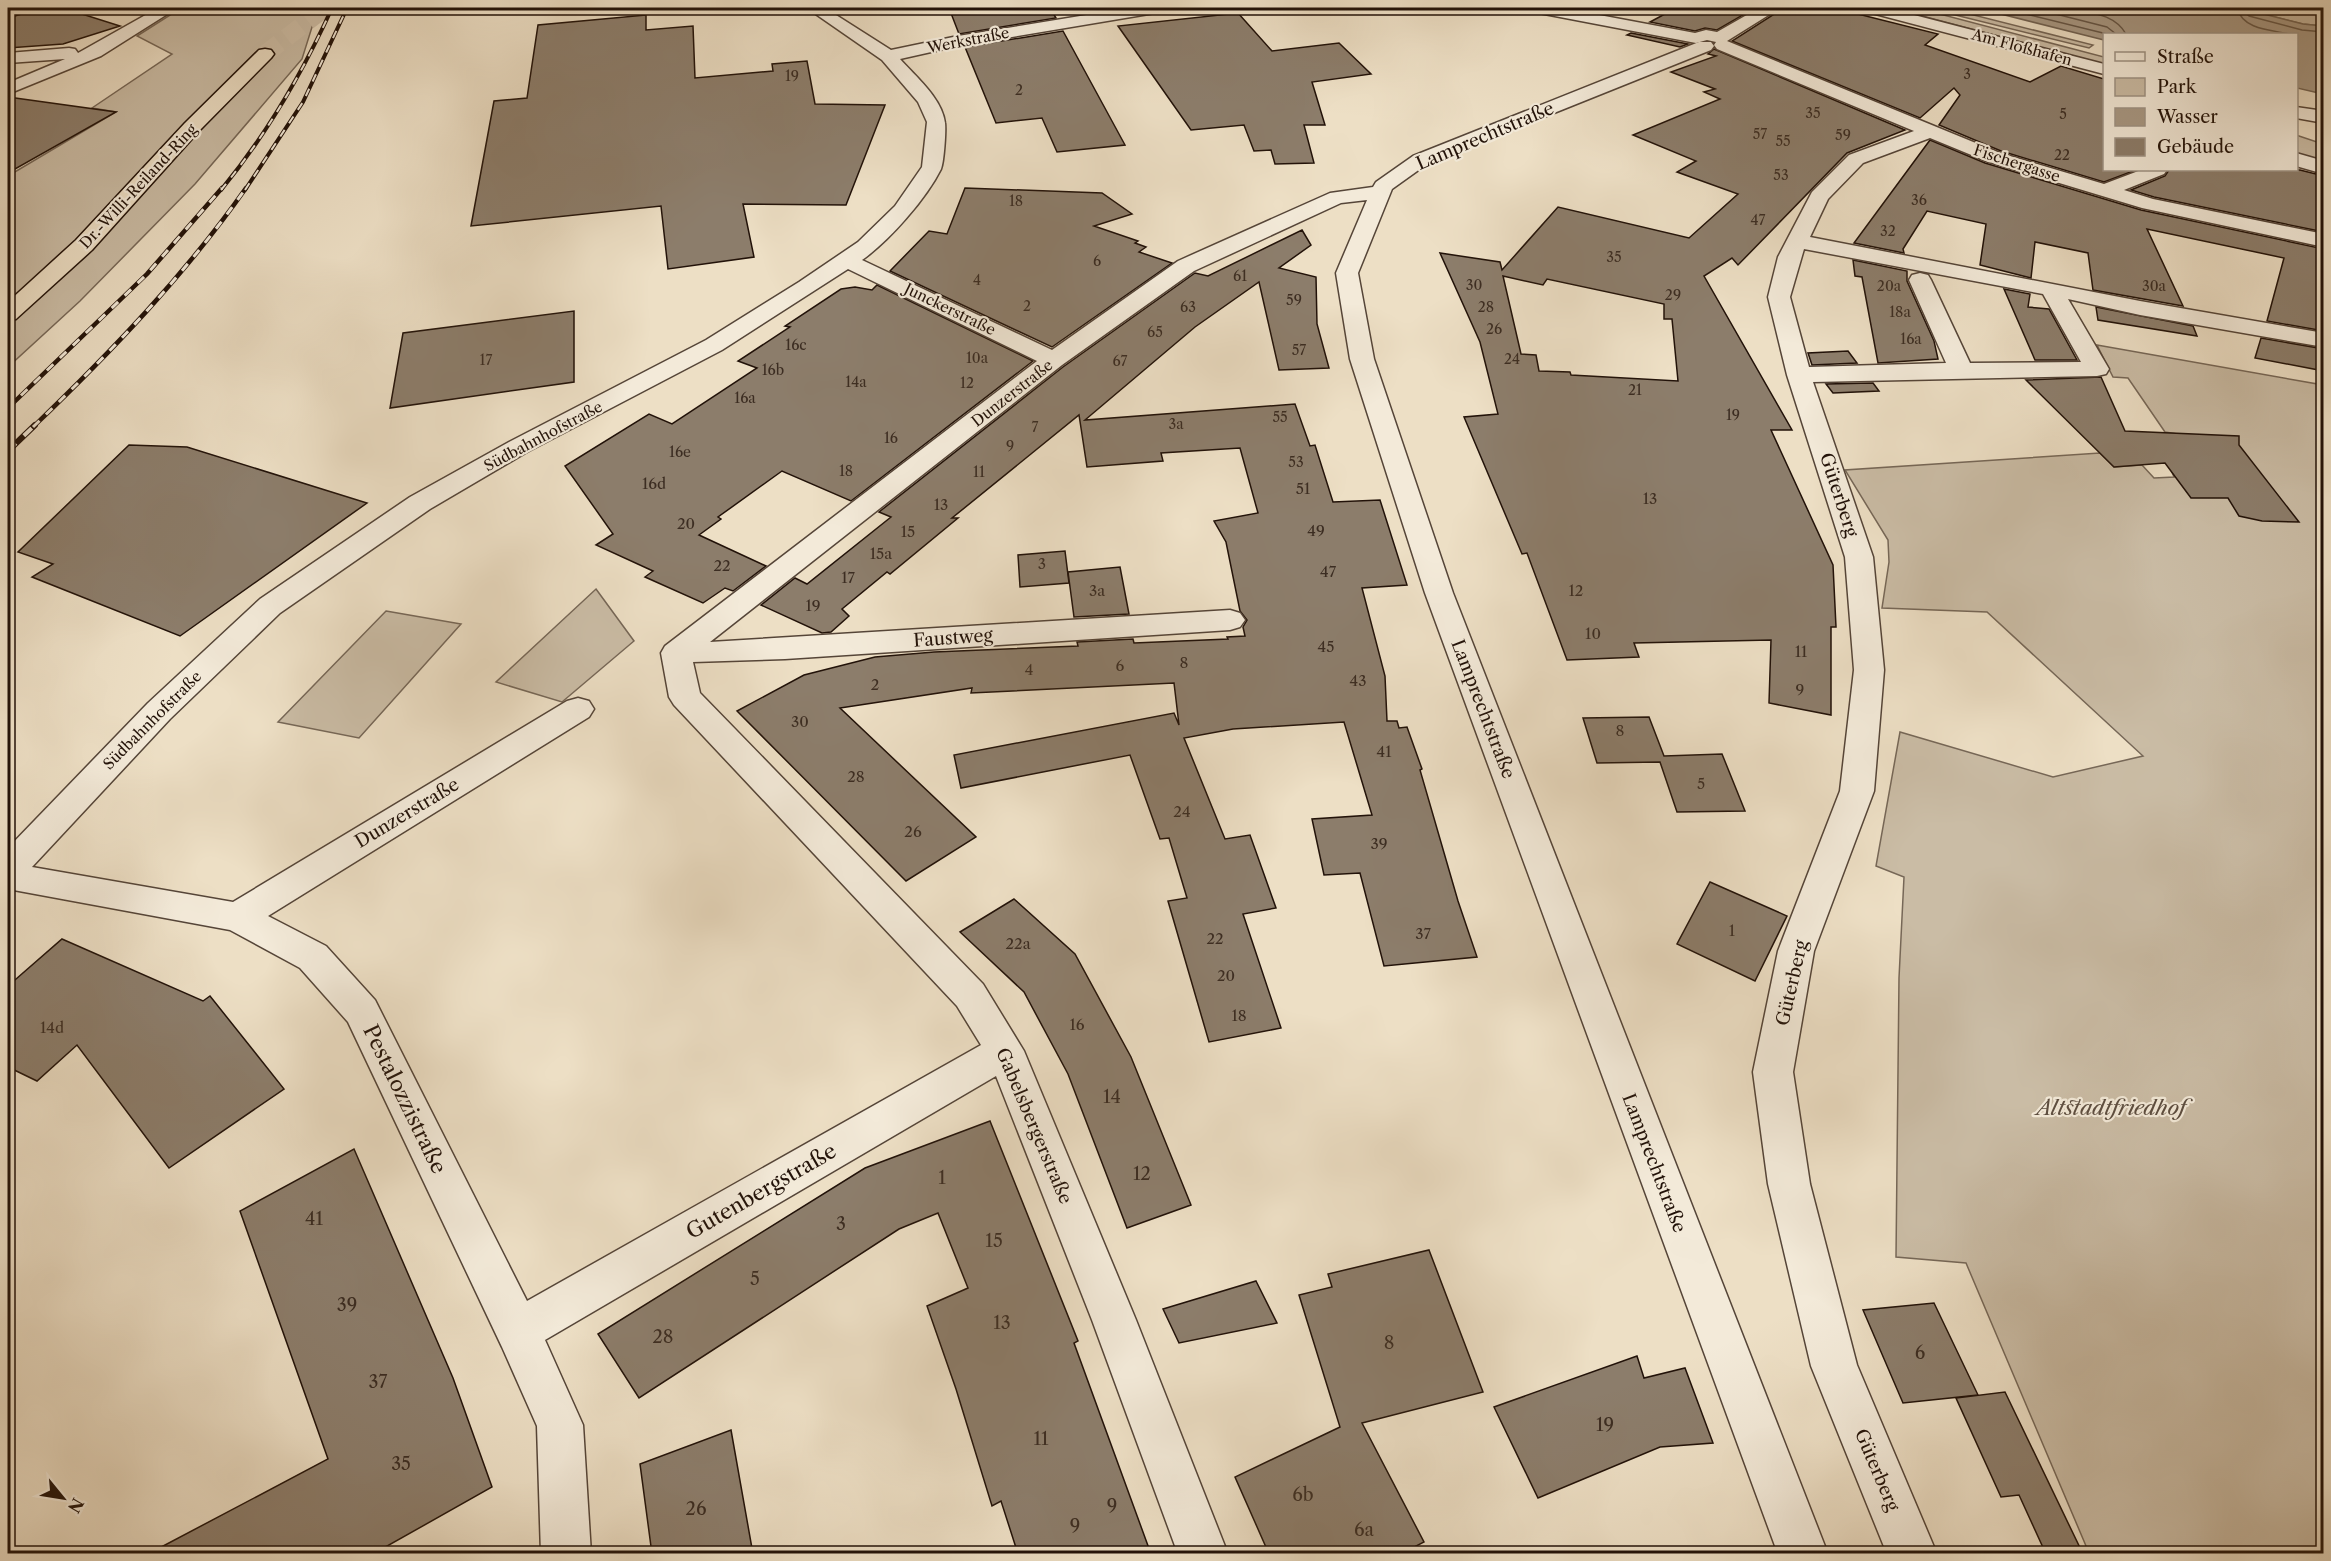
<svg xmlns="http://www.w3.org/2000/svg" width="2331" height="1561" font-family="'Libre Caslon Text',serif">
<style>
.green{fill:#cabca5;stroke:#766757;stroke-width:1.5}
.water{fill:#a89985;stroke:#726353;stroke-width:1.5}
.lines{fill:none;stroke-linecap:round;stroke-linejoin:round}
.shore{stroke:#655647;stroke-width:1.5}
.building{fill:#8c7d6b;stroke:#221209;stroke-width:1.5;fill-rule:evenodd}
.highway-tunnel{stroke:#cfc0a9;stroke-width:18;stroke-dasharray:18 9;stroke-linecap:butt}
.minor-casing{stroke:#554538;stroke-width:3}
.highway-casing{stroke:#221209;stroke-width:3}
.minor{fill:#f3ead9;fill-rule:evenodd}
.highway{fill:#eddfc5;fill-rule:evenodd}
.rail-far2-casing{stroke:#221209;stroke-width:4}
.rail-far1-casing{stroke:#221209;stroke-width:4.5}
.rail-casing{stroke:#221209;stroke-width:6}
.rail-far2{stroke:#f3ead9;stroke-width:2;stroke-dasharray:8;stroke-linecap:butt}
.rail-far1{stroke:#f3ead9;stroke-width:3;stroke-dasharray:9;stroke-linecap:butt}
.rail{stroke:#f3ead9;stroke-width:4;stroke-dasharray:11;stroke-linecap:butt}
.labels{text-anchor:middle;dominant-baseline:central;stroke-width:4.5;stroke-linejoin:round;paint-order:stroke}
.far-number-label{font-size:14px;fill:#3c2d22}
.far-street-label{font-size:15px;fill:#221209;stroke:#f3ead9}
.number-label{font-size:15px;fill:#3c2d22}
.street-label{font-size:18px;fill:#221209;stroke:#f3ead9}
.near-number-label{font-size:18px;fill:#3c2d22}
.near-street-label{font-size:21px;fill:#221209;stroke:#f3ead9}
.near-park-label{font-size:21px;font-style:italic;fill:#5d4e40;stroke:#f3ead9}
</style>
<rect width="100%" height="100%" fill="#eddfc5"/>
<filter id="stains"><feTurbulence type="fractalNoise" baseFrequency=".00333" numOctaves="4"/><feColorMatrix values="0 0 0 0 .2 0 0 0 0 .09 0 0 0 0 .02 0 0 0 .5 -.17"/></filter>
<radialGradient id="worn" r=".72"><stop offset=".6" stop-color="#630" stop-opacity="0"/><stop offset="1" stop-color="#630" stop-opacity=".3"/></radialGradient>
<g class="green">
<path d="M 181,8 L 318,8 L 302,59 L 195,184 L 80,301 L 8,367 L 8,176 L 116,112 L 92,108 L 172,54 L 137,36 Z"/>
<path d="M 1892,8 L 1917,8 L 2104,57 L 2104,64 Z"/>
<path d="M 1927,8 L 1946,8 L 2093,45 L 2089,48 Z"/>
<path d="M 2240,8 L 2323,8 L 2323,26 L 2303,24 Z"/>
<path d="M 2296,135 L 2323,144 L 2323,163 L 2297,155 Z"/>
<path d="M 2097,345 L 2323,385 L 2323,1553 L 2089,1553 L 1966,1263 L 1896,1257 L 1899,978 L 1904,877 L 1876,866 L 1900,732 L 2053,777 L 2143,756 L 1987,612 L 1882,608 L 1889,562 L 1888,540 L 1845,470 L 2100,453 L 2114,467 L 2142,465 L 2154,478 L 2174,477 L 2172,472 L 2206,473 L 2177,434 L 2165,432 L 2128,378 L 2113,377 Z"/>
<path d="M 596,589 L 634,641 L 562,702 L 496,682 Z"/>
<path d="M 386,611 L 461,624 L 359,738 L 278,722 Z"/>
</g>
<path class="water" d="M 1977,8 L 2240,8 L 2303,24 L 2323,26 L 2323,94 L 2297,88 L 2296,34 L 2104,34 L 2104,40 Z"/>
<g class="lines">
<g class="shore">
<path d="M 2002,8 L 2107,34"/>
<path d="M 2032,8 L 2107,27 L 2116,34"/>
<path d="M 2068,8 C 2089,13 2114,13 2126,34"/>
<path d="M 2237,8 C 2243,30 2271,30 2290,34"/>
<path d="M 2244,8 L 2245,13 L 2249,16 L 2302,30 L 2324,32"/>
</g>
</g>
<g class="building">
<path d="M 42,8 L 63,8 L 120,26 L 63,44 L 8,48 L 8,18 Z"/>
<path d="M 949,8 L 1050,8 L 1056,18 L 959,34 Z"/>
<path d="M 1676,8 L 1755,8 L 1717,30 L 1705,28 L 1695,31 L 1650,22 Z"/>
<path d="M 1779,8 L 1834,8 L 1938,34 L 1925,45 L 2030,82 L 2061,66 L 2104,79 L 2104,170 L 2136,170 L 2104,182 L 2001,151 L 1939,125 L 1960,95 L 1954,88 L 1920,118 L 1732,41 L 1776,13 Z"/>
<path d="M 1238,13 L 1272,51 L 1339,43 L 1371,74 L 1312,82 L 1325,125 L 1304,125 L 1314,163 L 1275,164 L 1271,150 L 1254,151 L 1244,125 L 1191,130 L 1118,26 Z"/>
<path d="M 646,15 L 646,30 L 693,26 L 695,78 L 773,71 L 772,64 L 807,61 L 815,104 L 885,105 L 846,205 L 743,204 L 754,257 L 668,269 L 661,206 L 471,226 L 494,101 L 527,98 L 538,25 Z"/>
<path d="M 1063,31 L 1125,145 L 1057,152 L 1042,118 L 996,123 L 965,47 Z"/>
<path d="M 1631,33 L 1688,44 L 1680,47 L 1627,35 Z"/>
<path d="M 1714,49 L 1905,130 L 1847,153 L 1738,265 L 1732,258 L 1704,276 L 1792,430 L 1771,430 L 1833,565 L 1836,627 L 1831,627 L 1831,715 L 1769,703 L 1771,640 L 1634,643 L 1639,657 L 1567,660 L 1527,553 L 1522,554 L 1464,417 L 1498,414 L 1480,342 L 1440,253 L 1500,262 L 1502,270 L 1558,207 L 1689,238 L 1738,194 L 1677,172 L 1696,161 L 1633,135 L 1720,99 L 1704,92 L 1715,89 L 1671,72 L 1716,56 L 1708,54 ZM 1503,276 L 1543,285 L 1547,279 L 1664,304 L 1664,319 L 1672,319 L 1678,381 L 1571,375 L 1570,372 L 1539,371 L 1536,355 L 1521,354 Z"/>
<path d="M 8,97 L 116,112 L 8,173 Z"/>
<path d="M 1930,140 L 1985,163 L 2141,210 L 2324,249 L 2324,331 L 2267,321 L 2284,258 L 2147,229 L 2183,306 L 2093,290 L 2088,253 L 2035,242 L 2031,278 L 1980,265 L 1986,224 L 1927,211 L 1903,249 L 1904,253 L 1854,243 Z"/>
<path d="M 2169,170 L 2300,170 L 2324,176 L 2324,232 L 2154,197 L 2131,190 L 2165,176 Z"/>
<path d="M 965,188 L 1102,193 L 1132,214 L 1094,226 L 1138,241 L 1135,243 L 1146,247 L 1139,252 L 1172,263 L 1052,347 L 890,271 L 929,231 L 947,234 Z"/>
<path d="M 1302,230 L 1311,245 L 1279,268 L 1316,277 L 1317,324 L 1329,368 L 1279,370 L 1259,282 L 1195,327 L 1085,420 L 1295,404 L 1310,446 L 1315,445 L 1333,502 L 1380,500 L 1407,585 L 1362,588 L 1385,676 L 1387,721 L 1397,721 L 1399,728 L 1407,727 L 1422,769 L 1420,770 L 1458,901 L 1477,957 L 1384,966 L 1360,873 L 1324,875 L 1312,819 L 1372,815 L 1344,722 L 1233,729 L 1184,738 L 1225,839 L 1250,835 L 1276,908 L 1243,914 L 1281,1028 L 1209,1042 L 1168,901 L 1187,898 L 1169,838 L 1160,839 L 1130,755 L 961,788 L 954,755 L 1174,713 L 1179,725 L 1174,683 L 971,693 L 972,688 L 840,708 L 976,837 L 906,881 L 737,711 L 804,675 L 875,657 L 934,652 L 1078,646 L 1077,642 L 1133,639 L 1134,643 L 1228,639 L 1227,637 L 1245,636 L 1243,627 L 1247,620 L 1240,611 L 1226,542 L 1214,521 L 1258,513 L 1240,448 L 1161,453 L 1163,461 L 1087,467 L 1079,415 L 952,518 L 958,518 L 890,574 L 887,572 L 842,609 L 849,616 L 831,632 L 822,633 L 761,605 L 795,578 L 807,584 L 891,517 L 879,512 L 1063,367 L 1195,273 L 1208,276 Z"/>
<path d="M 1853,260 L 1907,271 L 1907,281 L 1934,341 L 1938,359 L 1878,363 L 1862,277 L 1855,276 Z"/>
<path d="M 877,285 L 1033,361 L 851,501 L 782,471 L 718,517 L 721,519 L 699,535 L 766,566 L 733,591 L 725,588 L 703,603 L 645,577 L 653,571 L 596,545 L 613,534 L 565,466 L 649,414 L 672,424 L 757,368 L 738,361 L 790,327 L 785,326 L 841,289 L 855,287 L 872,290 Z"/>
<path d="M 2004,289 L 2030,294 L 2028,307 L 2049,309 L 2077,360 L 2035,360 Z"/>
<path d="M 2096,307 L 2193,326 L 2197,336 L 2098,320 Z"/>
<path d="M 574,311 L 574,382 L 390,408 L 403,333 Z"/>
<path d="M 2261,338 L 2324,349 L 2324,371 L 2255,358 Z"/>
<path d="M 1848,351 L 1857,363 L 1812,365 L 1808,353 Z"/>
<path d="M 2101,377 L 2125,431 L 2239,436 L 2239,445 L 2299,522 L 2262,521 L 2239,516 L 2228,498 L 2191,498 L 2165,463 L 2114,467 L 2026,380 Z"/>
<path d="M 1873,383 L 1879,391 L 1833,393 L 1826,384 Z"/>
<path d="M 129,445 L 187,447 L 367,503 L 180,636 L 32,577 L 53,564 L 18,552 Z"/>
<path d="M 1065,551 L 1069,583 L 1020,587 L 1018,555 Z"/>
<path d="M 1120,567 L 1129,614 L 1074,617 L 1068,572 Z"/>
<path d="M 1649,717 L 1664,756 L 1722,754 L 1745,811 L 1677,812 L 1660,762 L 1597,763 L 1583,718 Z"/>
<path d="M 1710,882 L 1787,916 L 1755,981 L 1677,944 Z"/>
<path d="M 1014,899 L 1075,954 L 1131,1057 L 1191,1205 L 1127,1228 L 1068,1074 L 1024,992 L 960,932 Z"/>
<path d="M 62,939 L 203,1001 L 210,996 L 284,1089 L 169,1168 L 77,1045 L 37,1081 L 8,1067 L 8,986 Z"/>
<path d="M 990,1121 L 1078,1341 L 1074,1343 L 1151,1554 L 1018,1554 L 1001,1501 L 992,1506 L 956,1389 L 927,1306 L 968,1288 L 938,1213 L 899,1229 L 639,1398 L 598,1334 L 865,1168 Z"/>
<path d="M 354,1149 L 453,1378 L 492,1487 L 373,1554 L 148,1554 L 328,1459 L 240,1211 Z"/>
<path d="M 1429,1250 L 1483,1392 L 1362,1423 L 1424,1542 L 1401,1554 L 1269,1554 L 1235,1477 L 1340,1427 L 1299,1295 L 1332,1287 L 1328,1274 Z"/>
<path d="M 1256,1281 L 1277,1323 L 1179,1343 L 1163,1309 Z"/>
<path d="M 1934,1303 L 1978,1395 L 1903,1403 L 1863,1310 Z"/>
<path d="M 1637,1356 L 1644,1378 L 1685,1368 L 1713,1443 L 1660,1447 L 1538,1498 L 1494,1407 Z"/>
<path d="M 2005,1392 L 2083,1554 L 2046,1554 L 2019,1495 L 2001,1497 L 1956,1398 Z"/>
<path d="M 731,1430 L 753,1554 L 652,1554 L 640,1464 Z"/>
</g>
<g class="lines">
<path class="highway-tunnel" d="M 265,54 L 325,8"/>
<defs>
<g id="minor">
<path d="M 158,8 L 177,8 L 101,56 L 8,94 L 8,83 L 65,59 L 8,63 L 8,53 L 69,48 L 75,49 L 78,53 Z"/>
<path d="M 807,8 L 825,8 L 891,50 L 958,36 L 1129,8 L 1163,8 L 1161,11 L 1155,13 L 958,46 L 900,59 C 915,76 942,98 945,123 C 946,130 944,162 941,169 C 926,199 889,241 862,260 L 1052,350 L 1178,261 L 1330,193 L 1373,187 L 1376,182 L 1413,156 L 1699,42 L 1711,42 L 1714,46 L 1711,50 L 1427,164 L 1392,189 L 1358,273 L 1374,359 L 1453,593 L 1828,1554 L 1778,1554 L 1425,593 L 1350,359 L 1336,273 L 1367,200 L 1341,203 L 1194,271 L 1062,365 L 710,642 L 1230,610 L 1240,613 L 1245,620 L 1240,627 L 1230,630 L 785,659 L 693,662 L 700,693 L 983,984 L 1024,1051 L 1136,1320 L 1228,1554 L 1178,1554 L 1092,1320 L 996,1076 L 545,1340 L 583,1425 L 591,1554 L 541,1554 L 537,1426 L 502,1347 L 348,1022 L 300,968 L 230,930 L 8,889 L 8,848 L 148,703 L 260,599 L 410,497 L 509,442 L 706,340 L 799,282 L 858,242 L 895,206 L 922,167 L 927,122 L 918,102 L 882,60 ZM 848,269 L 1037,361 L 665,646 L 661,653 L 669,697 L 674,705 L 957,1006 L 981,1045 L 527,1301 L 375,1000 L 326,946 L 268,916 L 589,717 L 594,709 L 589,701 L 578,698 L 567,701 L 233,902 L 32,867 L 170,719 L 280,613 L 430,509 L 527,452 L 722,350 Z"/>
<path d="M 1531,8 L 1562,8 L 1695,33 L 1706,30 L 1717,32 L 1759,8 L 1777,8 L 1775,11 L 1727,41 L 2000,153 L 2104,184 L 2141,170 L 2167,170 L 2164,174 L 2124,190 L 2153,199 L 2324,234 L 2324,247 L 2142,208 L 1986,161 L 1930,138 L 1863,163 L 1828,199 L 1810,237 L 2140,301 L 2324,333 L 2324,347 L 2140,315 L 2068,299 L 2109,369 L 2106,374 L 2097,376 L 1813,382 L 1873,557 L 1884,670 L 1874,791 L 1814,951 L 1793,1072 L 1810,1184 L 1857,1365 L 1937,1554 L 1887,1554 L 1811,1366 L 1768,1184 L 1753,1072 L 1778,951 L 1840,791 L 1854,670 L 1845,557 L 1787,375 L 1768,297 L 1778,257 L 1812,192 L 1849,155 L 1914,131 L 1717,49 L 1714,45 L 1716,42 L 1707,40 L 1696,43 L 1539,13 ZM 1804,249 L 2043,294 L 2081,362 L 1970,363 L 1931,280 L 1928,275 L 1920,273 L 1912,275 L 1909,280 L 1946,363 L 1809,367 L 1790,297 Z"/>
<path d="M 1862,8 L 1887,8 L 2104,64 L 2104,74 L 1864,11 Z"/>
<path d="M 2296,107 L 2324,111 L 2324,123 L 2296,118 Z"/>
<path d="M 2296,153 L 2324,161 L 2324,174 L 2296,166 Z"/>
</g>
<path id="highway" d="M 265,49 L 271,50 L 274,54 L 271,58 L 199,131 L 92,250 L 16,319 L 8,321 L 8,302 L 76,240 L 185,123 L 259,50 Z"/>
</defs>
<use href="#minor" class="minor-casing"/>
<use href="#highway" class="highway-casing"/>
<use href="#minor" class="minor"/>
<use href="#highway" class="highway"/>
<defs>
<g id="rail-far2">
<path d="M 221,190 C 267,134 302,74 332,8"/>
<path d="M 245,190 L 303,102 L 347,8"/>
</g>
<g id="rail-far1">
<path d="M 8,408 L 147,274 L 222,188"/>
<path d="M 33,427 C 110,353 185,275 246,188"/>
</g>
<path id="rail" d="M 8,451 L 35,425"/>
</defs>
<use href="#rail-far2" class="rail-far2-casing"/>
<use href="#rail-far1" class="rail-far1-casing"/>
<use href="#rail" class="rail-casing"/>
<use href="#rail-far2" class="rail-far2"/>
<use href="#rail-far1" class="rail-far1"/>
<use href="#rail" class="rail"/>
</g>
<g class="labels">
<g class="far-number-label">
<text x="1967" y="74">3</text>
<text x="792" y="76">19</text>
<text x="1019" y="90">2</text>
<text x="1813" y="113">35</text>
<text x="2063" y="114">5</text>
<text x="1760" y="134">57</text>
<text x="1843" y="135">59</text>
<text x="1783" y="141">55</text>
<text x="2062" y="155">22</text>
<text x="1781" y="175">53</text>
<text x="1919" y="200">36</text>
<text x="1016" y="201">18</text>
<text x="1758" y="220">47</text>
<text x="1888" y="231">32</text>
<text x="1614" y="257">35</text>
<text x="1097" y="261">6</text>
<text x="1240" y="276">61</text>
<text x="977" y="280">4</text>
<text x="1474" y="285">30</text>
<text x="1889" y="286">20a</text>
<text x="2154" y="286">30a</text>
<text x="1673" y="295">29</text>
<text x="1294" y="300">59</text>
<text x="1027" y="306">2</text>
<text x="1188" y="307">63</text>
<text x="1486" y="307">28</text>
<text x="1900" y="312">18a</text>
<text x="1494" y="329">26</text>
<text x="1155" y="332">65</text>
<text x="1911" y="339">16a</text>
<text x="796" y="345">16c</text>
<text x="1299" y="350">57</text>
<text x="977" y="358">10a</text>
<text x="1512" y="359">24</text>
<text x="486" y="360">17</text>
<text x="1120" y="361">67</text>
<text x="773" y="370">16b</text>
<text x="856" y="382">14a</text>
<text x="967" y="383">12</text>
<text x="1635" y="390">21</text>
<text x="745" y="398">16a</text>
<text x="1733" y="415">19</text>
<text x="1280" y="417">55</text>
<text x="1176" y="424">3a</text>
<text x="1035" y="427">7</text>
<text x="891" y="438">16</text>
<text x="1010" y="446">9</text>
<text x="680" y="452">16e</text>
<text x="1296" y="462">53</text>
<text x="846" y="471">18</text>
<text x="979" y="472">11</text>
</g>
<g class="far-street-label">
<text transform="translate(968 40) rotate(-11)">Werkstraße</text>
<text transform="translate(2022 47) rotate(15)">Am Floßhafen</text>
<text transform="translate(2017 163) rotate(18)">Fischergasse</text>
<text transform="translate(138 186) rotate(-47)">Dr.-Willi-Reiland-Ring</text>
<text transform="translate(950 309) rotate(26)">Junckerstraße</text>
<text transform="translate(1012 393) rotate(-38)">Dunzerstraße</text>
<text transform="translate(543 436) rotate(-28)">Südbahnhofstraße</text>
<text transform="translate(152 720) rotate(-45)">Südbahnhofstraße</text>
</g>
<g class="number-label">
<text x="654" y="483">16d</text>
<text x="1303" y="488">51</text>
<text x="1650" y="498">13</text>
<text x="941" y="504">13</text>
<text x="686" y="523">20</text>
<text x="1316" y="530">49</text>
<text x="908" y="531">15</text>
<text x="881" y="553">15a</text>
<text x="1042" y="563">3</text>
<text x="722" y="565">22</text>
<text x="1328" y="571">47</text>
<text x="848" y="577">17</text>
<text x="1097" y="590">3a</text>
<text x="1576" y="590">12</text>
<text x="813" y="605">19</text>
<text x="1593" y="633">10</text>
<text x="1326" y="646">45</text>
<text x="1801" y="651">11</text>
<text x="1184" y="662">8</text>
<text x="1120" y="665">6</text>
<text x="1029" y="669">4</text>
<text x="1358" y="680">43</text>
<text x="875" y="684">2</text>
<text x="1800" y="689">9</text>
<text x="800" y="721">30</text>
<text x="1620" y="730">8</text>
<text x="1384" y="751">41</text>
<text x="856" y="776">28</text>
<text x="1701" y="783">5</text>
<text x="1182" y="811">24</text>
<text x="913" y="831">26</text>
<text x="1379" y="843">39</text>
<text x="1732" y="930">1</text>
<text x="1423" y="933">37</text>
<text x="1215" y="938">22</text>
<text x="1018" y="943">22a</text>
<text x="1226" y="975">20</text>
<text x="1239" y="1015">18</text>
<text x="1077" y="1024">16</text>
<text x="52" y="1027">14d</text>
</g>
<g class="street-label">
<text transform="translate(1485 136) rotate(-23)">Lamprechtstraße</text>
<text transform="translate(1839 495) rotate(72)">Güterberg</text>
<text transform="translate(953 638) rotate(-4)">Faustweg</text>
<text transform="translate(1483 709) rotate(69)">Lamprechtstraße</text>
<text transform="translate(407 813) rotate(-31)">Dunzerstraße</text>
<text transform="translate(1792 983) rotate(-77)">Güterberg</text>
<text transform="translate(1034 1126) rotate(67)">Gabelsbergerstraße</text>
<text transform="translate(1654 1163) rotate(69)">Lamprechtstraße</text>
<text transform="translate(1877 1470) rotate(67)">Güterberg</text>
</g>
<g class="near-number-label">
<text x="1112" y="1097">14</text>
<text x="1142" y="1174">12</text>
<text x="942" y="1178">1</text>
<text x="314" y="1219">41</text>
<text x="841" y="1224">3</text>
<text x="994" y="1241">15</text>
<text x="755" y="1279">5</text>
<text x="347" y="1305">39</text>
<text x="1002" y="1323">13</text>
<text x="663" y="1337">28</text>
<text x="1389" y="1343">8</text>
<text x="1920" y="1353">6</text>
<text x="378" y="1382">37</text>
<text x="1605" y="1425">19</text>
<text x="1041" y="1439">11</text>
<text x="401" y="1464">35</text>
<text x="1303" y="1495">6b</text>
<text x="1112" y="1506">9</text>
<text x="696" y="1509">26</text>
<text x="1075" y="1526">9</text>
<text x="1364" y="1530">6a</text>
</g>
<g class="near-street-label">
<text transform="translate(405 1099) rotate(64)">Pestalozzistraße</text>
<text transform="translate(761 1191) rotate(-30)">Gutenbergstraße</text>
</g>
<g class="near-park-label">
<text x="2111" y="1107">Altstadtfriedhof</text>
</g>
</g>
<rect width="2331" height="1561" fill="none" stroke="#eddfc5" stroke-width="30"/>
<rect x="9" y="9" width="2313" height="1543" fill="none" stroke="#221209" stroke-width="3"/>
<rect x="15" y="15" width="2301" height="1531" fill="none" stroke="#221209" stroke-width="1.5"/>
<rect x="2103" y="33" width="195" height="138" fill="#f3ead9" stroke="#9f9486" stroke-width="1.5"/>
<rect x="2115" y="52" width="30" height="9" fill="#f3ead9" stroke="#9f9486" stroke-width="1.5"/>
<text x="2157" y="63" font-size="18" fill="#221209">Straße</text>
<rect x="2115" y="78" width="30" height="18" fill="#cabca5" stroke="#9f9486" stroke-width="1.5"/>
<text x="2157" y="93" font-size="18" fill="#221209">Park</text>
<rect x="2115" y="108" width="30" height="18" fill="#a89985" stroke="#9f9486" stroke-width="1.5"/>
<text x="2157" y="123" font-size="18" fill="#221209">Wasser</text>
<rect x="2115" y="138" width="30" height="18" fill="#8c7d6b" stroke="#9f9486" stroke-width="1.5"/>
<text x="2157" y="153" font-size="18" fill="#221209">Gebäude</text>
<g transform="translate(63 1498) rotate(120)" stroke="#f3ead9" stroke-width="4.5" paint-order="stroke">
<path d="M0-4.5L10 22L0 15L-10 22Z" fill="#221209"/>
<text y="-9" font-size="16" font-weight="bold" text-anchor="middle" fill="#221209">N</text>
</g>
<rect width="100%" height="100%" filter="url(#stains)"/>
<rect width="100%" height="100%" fill="url(#worn)"/>
</svg>
